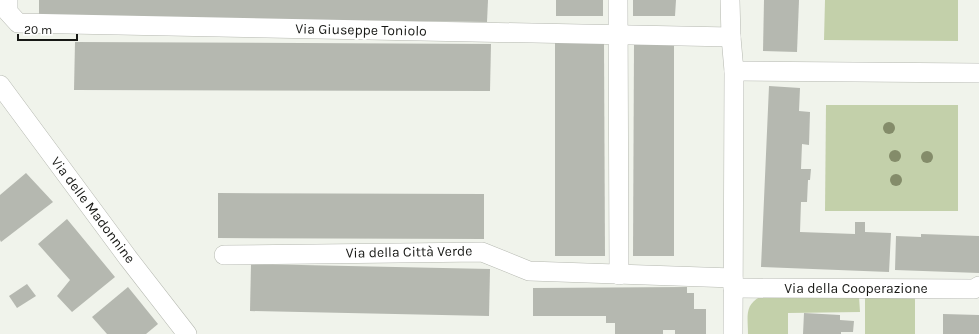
<svg xmlns="http://www.w3.org/2000/svg" width="979" height="334" font-family="Karla,sans-serif">
<style>
.green{fill:#c3d0aa}
.building{fill:#b5b8b0}
.lines{fill:none;stroke-linecap:round;stroke-linejoin:round}
.minor-casing{stroke:#b5b8b0;stroke-width:20}
.minor{stroke:#fff;stroke-width:19}
.tree{fill:#848c6a}
.labels{text-anchor:middle;dominant-baseline:central;stroke-width:4;stroke-linejoin:round;paint-order:stroke}
.street-label{font-size:14px;fill:#171815;stroke:#fff}
</style>
<rect width="100%" height="100%" fill="#f0f3eb"/>
<g class="green">
<path d="M 825,0 L 958,0 L 958,41 L 824,40 Z"/>
<path d="M 826,105 L 958,105 L 958,211 L 825,211 Z"/>
<path d="M 859,296 L 860,312 L 788,313 L 788,334 L 748,334 C 748,318 744,305 760,297 Z"/>
<path d="M 915,296 L 915,334 L 865,334 L 865,297 Z"/>
</g>
<g class="building">
<path d="M 39,0 L 488,0 L 487,22 L 39,16 Z"/>
<rect x="556" y="0" width="47" height="16"/>
<path d="M 633,0 L 676,0 L 675,16 L 633,16 Z"/>
<path d="M 764,0 L 799,0 L 797,52 L 763,51 Z"/>
<path d="M 75,42 L 491,44 L 490,91 L 74,90 Z"/>
<path d="M 555,43 L 604,43 L 605,256 L 555,256 Z"/>
<path d="M 634,43 L 674,43 L 674,256 L 633,256 Z"/>
<path d="M 769,86 L 800,88 L 799,111 L 810,112 L 809,145 L 802,144 L 801,169 L 811,169 L 810,180 L 808,180 L 807,202 L 801,202 L 800,232 L 855,234 L 855,222 L 865,222 L 865,232 L 891,233 L 889,272 L 761,267 Z"/>
<path d="M 26,173 L 53,202 L 1,242 L 0,240 L 0,195 Z"/>
<path d="M 218,193 L 484,194 L 484,239 L 218,238 Z"/>
<path d="M 67,219 L 115,277 L 72,312 L 57,296 L 70,280 L 38,244 Z"/>
<path d="M 921,234 L 979,236 L 979,273 L 895,270 L 896,236 L 921,237 Z"/>
<path d="M 251,264 L 490,269 L 489,316 L 250,311 Z"/>
<path d="M 27,284 L 36,296 L 17,308 L 9,296 Z"/>
<path d="M 128,287 L 158,324 L 146,334 L 107,334 L 92,317 Z"/>
<path d="M 687,287 L 687,293 L 694,293 L 694,309 L 706,309 L 706,334 L 675,334 L 675,330 L 663,330 L 663,334 L 615,334 L 615,323 L 606,323 L 606,316 L 533,316 L 533,288 Z"/>
<path d="M 804,313 L 840,315 L 840,320 L 854,321 L 853,332 L 841,332 L 841,334 L 803,334 Z"/>
<path d="M 943,314 L 979,315 L 979,334 L 943,334 Z"/>
</g>
<g class="lines">
<defs>
<g id="minor">
<path d="M 8,0 L 8,12 L 18,23 L 731,37"/>
<path d="M 618,0 L 619,275"/>
<path d="M 730,0 L 731,37 L 734,71 L 733,334"/>
<path d="M 734,71 L 979,73"/>
<path d="M 0,85 L 128,258 L 187,334"/>
<path d="M 224,255 L 482,252 L 529,271 L 733,278"/>
<path d="M 733,288 L 974,289 L 979,286"/>
</g>
</defs>
<use href="#minor" class="minor-casing"/>
<use href="#minor" class="minor"/>
</g>
<g class="tree">
<circle cx="889" cy="128" r="6"/>
<circle cx="895" cy="156" r="6"/>
<circle cx="927" cy="157" r="6"/>
<circle cx="896" cy="180" r="6"/>
</g>
<g class="labels">
<g class="street-label">
<text transform="translate(361 30) rotate(1)">Via Giuseppe Toniolo</text>
<text transform="translate(93 210) rotate(53)">Via delle Madonnine</text>
<text transform="translate(409 252) rotate(-1)">Via della Città Verde</text>
<text x="856" y="288">Via della Cooperazione</text>
</g>
</g>
<path d="M18 34v6h59v-6" fill="none" stroke="#171815" stroke-width="2"/>
<text x="24" y="34" font-size="12" fill="#171815" stroke="#ffffff" stroke-width="3" paint-order="stroke">20 m</text>
</svg>
